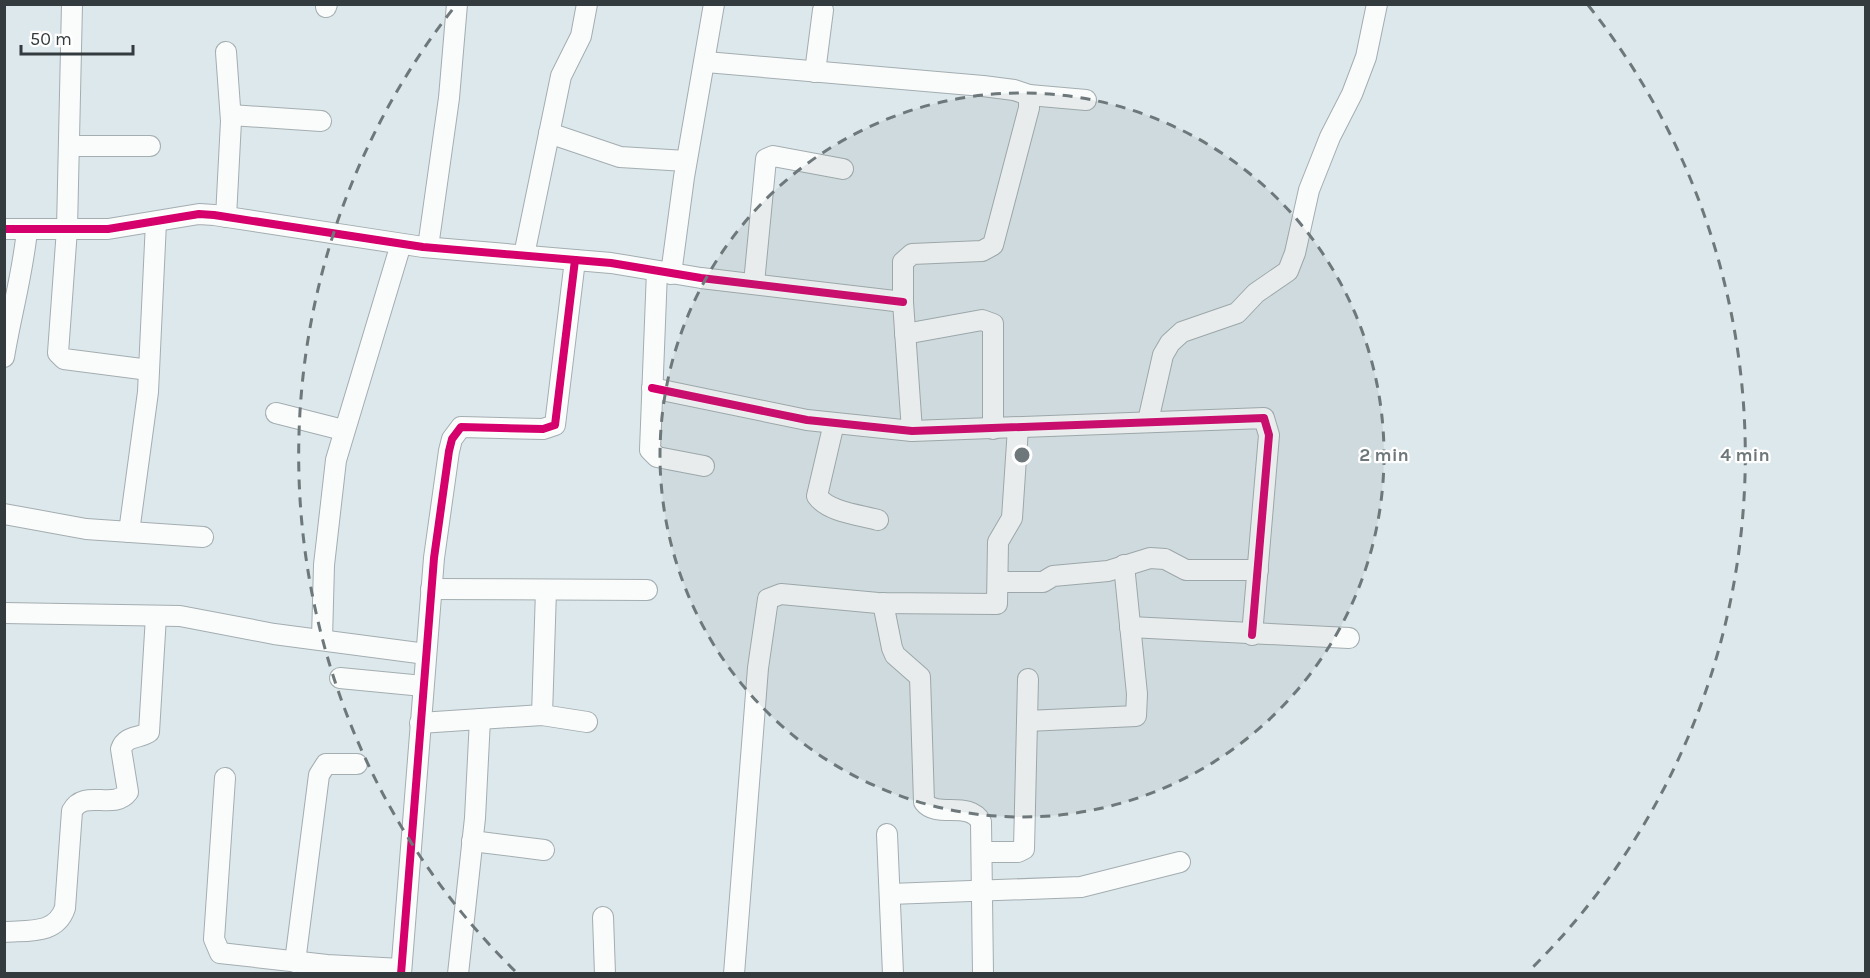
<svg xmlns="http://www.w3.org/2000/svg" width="1870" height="978" font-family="Karla,sans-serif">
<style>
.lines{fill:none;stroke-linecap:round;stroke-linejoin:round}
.minor-casing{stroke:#a4adb0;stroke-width:22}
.minor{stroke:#fafcfc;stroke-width:20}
.cycleway-casing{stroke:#fff;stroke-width:11}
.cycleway{stroke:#d6006c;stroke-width:8}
.ring{fill:none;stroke:#6e787b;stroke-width:3;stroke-dasharray:10 8}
.centre{fill:#6e787b;stroke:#fff;stroke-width:3}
.ring-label{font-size:18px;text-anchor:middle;font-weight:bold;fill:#6e787b;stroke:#fff;stroke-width:4.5;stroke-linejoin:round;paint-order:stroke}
</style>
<rect width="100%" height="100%" fill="#dce8ec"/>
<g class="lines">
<defs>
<g id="minor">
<path d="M 72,4 L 67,229 L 58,353 L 64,359 L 149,370"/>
<path d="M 326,7 L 327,4"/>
<path d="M 226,52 L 231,121 L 226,217"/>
<path d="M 706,62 L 983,86 L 1014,90 L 1029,95 L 1029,108 L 993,245 L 982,251 L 912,254 L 903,262 L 903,302 L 912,431"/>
<path d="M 815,72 L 823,10"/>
<path d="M 1029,95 L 1086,100"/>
<path d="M 231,115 L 321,121"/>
<path d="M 549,133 L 620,157 L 686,161"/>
<path d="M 70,146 L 150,146"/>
<path d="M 4,229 L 108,229 L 199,214 L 214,215 L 423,247 L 611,263 L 701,278 L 903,302"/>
<path d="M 428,247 L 449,98 L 457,4"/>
<path d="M 524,255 L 561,76 L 581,36 L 587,4"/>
<path d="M 657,271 L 650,450 L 657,457 L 704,466"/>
<path d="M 671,274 L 684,177 L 714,4"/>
<path d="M 754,283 L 766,159 L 773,156 L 843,169"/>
<path d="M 905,334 L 982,320 L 993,324 L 993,429"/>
<path d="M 4,357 C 11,314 23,273 27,230"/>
<path d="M 652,388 L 807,420 L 912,431 L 1264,418 L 1269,435 L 1252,635"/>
<path d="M 276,413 L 343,430"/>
<path d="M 1148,421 L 1163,355 L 1170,343 L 1182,332 L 1237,313 L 1256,293 L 1288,271 L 1295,253 L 1309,190 L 1330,137 L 1352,94 L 1366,57 L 1377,4"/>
<path d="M 834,423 L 817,496 C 828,512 860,515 878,520"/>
<path d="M 4,514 L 86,529 L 203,537"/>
<path d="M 129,532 L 148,392 L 156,222"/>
<path d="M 998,582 L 1043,582 L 1053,576 L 1108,571 L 1150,558 L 1165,559 L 1186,570 L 1258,570"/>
<path d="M 431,589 L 647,590"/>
<path d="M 883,603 L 892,648 L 895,655 L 920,677 L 924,802 C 937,819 969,800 981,822 L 983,974"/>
<path d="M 4,613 L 180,616 L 274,634 L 426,654"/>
<path d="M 1130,627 L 1349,638"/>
<path d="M 322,639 L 324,565 L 336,460 L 401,244"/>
<path d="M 340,678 L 423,686"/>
<path d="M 542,715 L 546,590"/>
<path d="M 1027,721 L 1136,716 L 1137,694 L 1124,565"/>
<path d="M 420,723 L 542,715 L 587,722"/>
<path d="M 225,778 L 214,939 L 220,953 L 327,965 L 401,969"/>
<path d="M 887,834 L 893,974"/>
<path d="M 472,841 L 544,850"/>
<path d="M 982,852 L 1018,852 L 1024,849 L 1028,679"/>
<path d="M 890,894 L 1081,887 L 1180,862"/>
<path d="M 603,917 L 605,974"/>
<path d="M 4,932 C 28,930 56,935 65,908 L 72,811 C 84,788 114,811 128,792 L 121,749 C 126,735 139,739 149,732 L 156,616"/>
<path d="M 295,962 L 319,775 L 326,764 L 357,764"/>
<path d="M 401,974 L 434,558 L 449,451 L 452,439 L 461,427 L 543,429 L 555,425 L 575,260"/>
<path d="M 458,974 L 475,818 L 480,719"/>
<path d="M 734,974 L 758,668 L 768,599 L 781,594 L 878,603 L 997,604 L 998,542 L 1012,518 L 1018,428"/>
</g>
</defs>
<use href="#minor" class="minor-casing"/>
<use href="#minor" class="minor"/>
<defs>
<g id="cycleway">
<path d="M 4,229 L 108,229 L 199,214 L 214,215 L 423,247 L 611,263 L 701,278 L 903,302"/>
<path d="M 652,388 L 807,420 L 912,431 L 1264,418 L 1269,435 L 1252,635"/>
<path d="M 401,974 L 434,558 L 449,451 L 452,439 L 461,427 L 543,429 L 555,425 L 575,260"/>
</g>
</defs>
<use href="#cycleway" class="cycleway-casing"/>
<use href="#cycleway" class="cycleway"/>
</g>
<circle cx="1022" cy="455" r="362" fill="#6e787b" fill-opacity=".12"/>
<g class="ring">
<circle cx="1022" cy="455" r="362"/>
<path d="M515 971A723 723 0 0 1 456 5M1588 5A723 723 0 0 1 1529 971"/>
</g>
<circle cx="1022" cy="455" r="9" class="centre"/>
<g class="ring-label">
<text x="1384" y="461">2 min</text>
<text x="1745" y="461">4 min</text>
</g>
<rect width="1870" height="978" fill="none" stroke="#333b3e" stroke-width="12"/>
<path d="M21 45v9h112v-9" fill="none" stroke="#333b3e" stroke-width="3"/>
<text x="30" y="45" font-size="18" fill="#333b3e" stroke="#ffffff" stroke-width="4.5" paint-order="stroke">50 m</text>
</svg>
